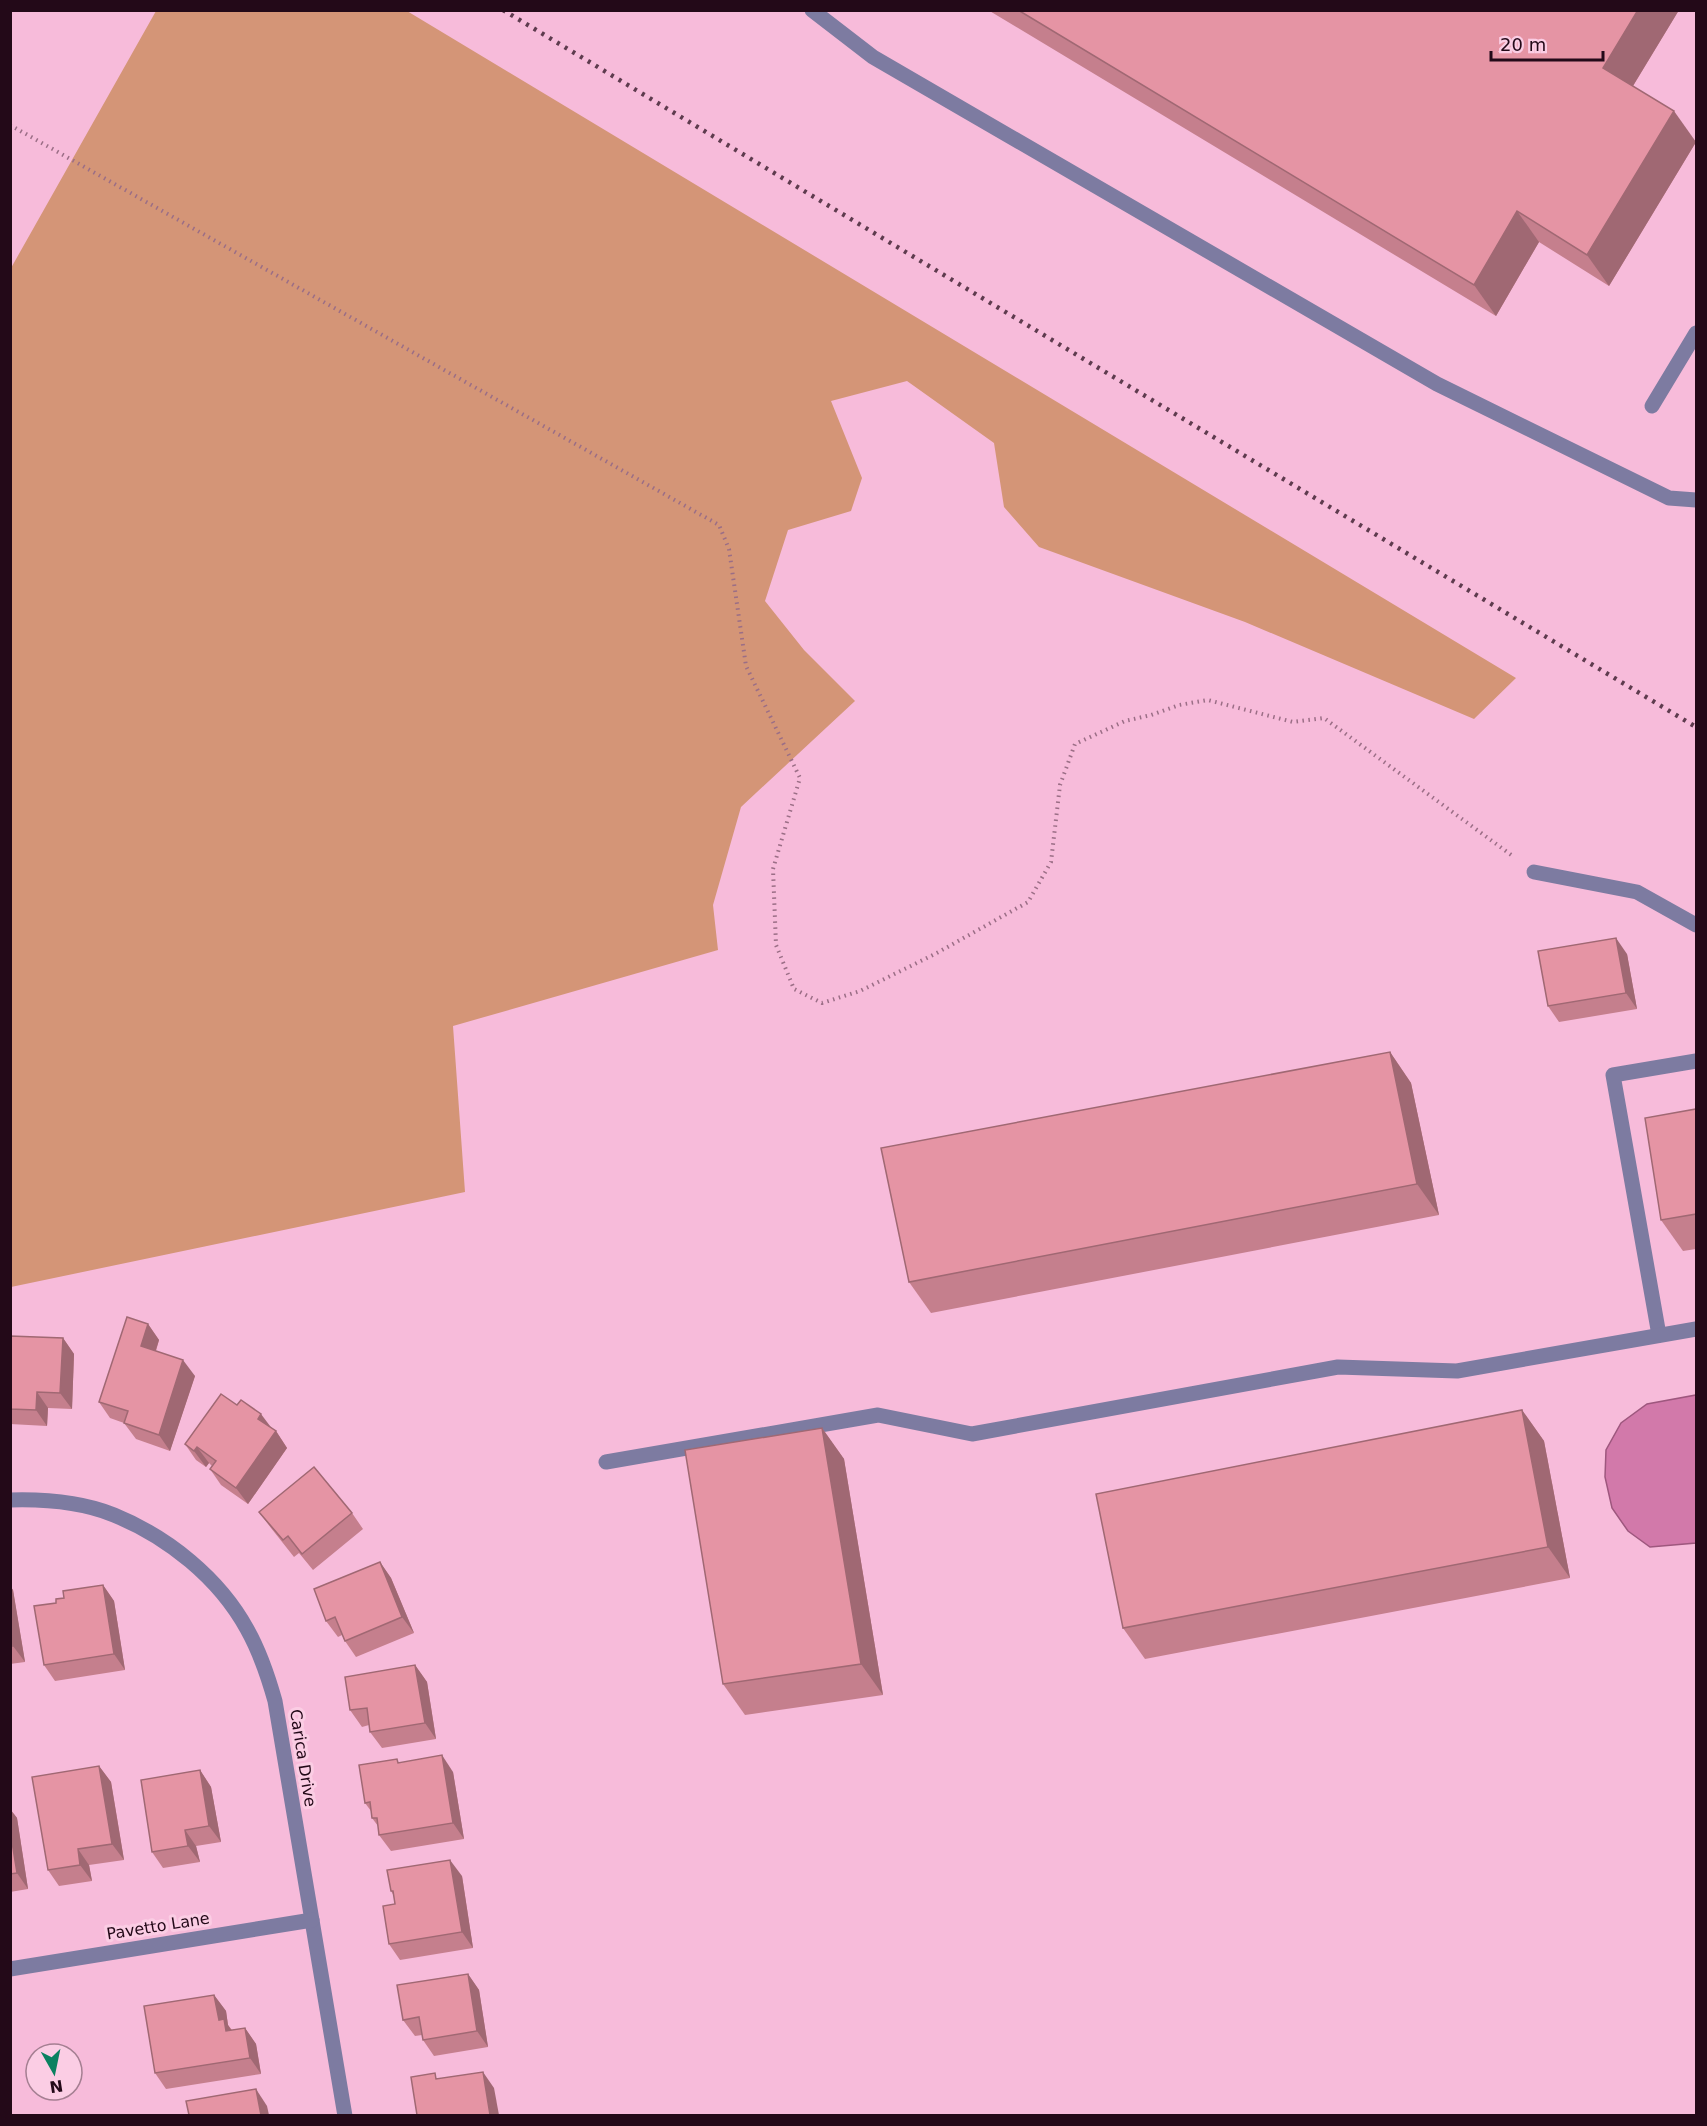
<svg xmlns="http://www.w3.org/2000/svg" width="1707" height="2126" font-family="'DejaVu Sans',sans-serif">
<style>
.green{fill:#d49577}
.water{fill:#d279aa;stroke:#9e577e;stroke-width:1.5}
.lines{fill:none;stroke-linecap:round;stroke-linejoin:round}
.path{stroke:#9b6e86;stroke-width:4;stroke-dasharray:1.5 4.5;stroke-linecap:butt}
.lane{stroke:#7d7ba1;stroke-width:15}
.street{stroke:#7d7ba1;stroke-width:15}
.rail{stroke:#5e3b4e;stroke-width:4.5;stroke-dasharray:3 6;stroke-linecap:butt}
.wall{fill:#c57f8d}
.shaded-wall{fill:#a06873}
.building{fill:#e594a4;stroke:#a06873;stroke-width:1.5}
.labels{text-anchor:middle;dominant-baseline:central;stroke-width:6;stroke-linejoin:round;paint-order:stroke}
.street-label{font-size:16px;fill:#230918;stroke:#fbcde4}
</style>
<rect width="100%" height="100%" fill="#f7bbda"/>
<path class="green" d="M 156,11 L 407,11 L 1516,678 L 1474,719 L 1245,622 L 1039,547 L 1004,507 L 994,443 L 907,381 L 831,401 L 862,478 L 851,511 L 788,530 L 765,601 L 804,650 L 855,701 L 741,807 L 713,905 L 718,950 L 453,1026 L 465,1192 L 11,1287 L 11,268 Z"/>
<path class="water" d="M 1696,1395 L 1696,1543 L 1650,1547 L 1628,1531 L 1612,1508 L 1605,1477 L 1606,1450 L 1621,1423 L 1647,1404 Z"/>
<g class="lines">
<path class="path" d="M 10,125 L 719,525 L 729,549 L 746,666 L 800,778 L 773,869 L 776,945 L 794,989 L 822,1003 L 860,991 L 935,954 L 1028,902 L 1051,862 L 1060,785 L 1075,744 L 1125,721 L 1151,715 L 1179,705 L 1208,700 L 1293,722 L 1324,718 L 1514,857"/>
<g class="lane">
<path d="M 812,10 L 873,57 L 1437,384 L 1669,498 L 1696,500"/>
<path d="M 1652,406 L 1696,333"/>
<path d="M 1534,872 L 1637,892 L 1696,925"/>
<path d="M 1659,1335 L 1613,1075 L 1696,1061"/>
<path d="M 606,1462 L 878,1415 L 972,1434 L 1338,1367 L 1457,1371 L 1696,1329"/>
</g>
<g class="street">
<path d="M 10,1500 C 44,1499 82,1502 114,1515 C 168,1537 219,1578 247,1629 C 260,1652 268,1676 275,1701 L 345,2116"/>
<path d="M 10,1969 L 312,1920"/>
</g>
<path class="rail" d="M 503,10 L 1696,727"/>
</g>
<g class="wall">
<path d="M 988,10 L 1679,10 L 1633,86 L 1696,142 L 1609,286 L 1539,242 L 1496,316 Z"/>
<path d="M 1627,954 L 1637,1009 L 1559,1022 L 1548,1006 Z"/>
<path d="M 1390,1052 L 1411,1083 L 1439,1215 L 931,1313 L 909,1282 Z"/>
<path d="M 1696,1109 L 1696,1249 L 1683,1251 L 1661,1220 Z"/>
<path d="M 148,1324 L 159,1340 L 156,1351 L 195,1376 L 170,1451 L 136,1439 L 124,1423 L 110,1418 L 99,1402 Z"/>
<path d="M 10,1336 L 63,1338 L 74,1354 L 72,1409 L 48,1408 L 47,1426 L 10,1424 Z"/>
<path d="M 1522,1410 L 1544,1441 L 1570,1578 L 1145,1659 L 1123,1628 Z"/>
<path d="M 271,1428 L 276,1431 L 287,1448 L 248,1504 L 221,1485 L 210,1469 L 212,1466 L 209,1463 L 206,1467 L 196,1460 L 185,1444 Z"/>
<path d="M 822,1428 L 844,1459 L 883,1695 L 745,1715 L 723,1684 Z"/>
<path d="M 259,1512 L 352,1513 L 363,1529 L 313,1570 L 299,1553 L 294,1557 L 271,1528 Z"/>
<path d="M 380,1562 L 391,1578 L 414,1633 L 356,1657 L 345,1641 L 342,1635 L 338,1637 L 326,1621 Z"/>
<path d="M 103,1585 L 114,1601 L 125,1670 L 55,1681 L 44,1665 L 56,1603 Z"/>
<path d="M 10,1586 L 13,1590 L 25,1662 L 10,1664 Z"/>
<path d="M 415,1665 L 427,1682 L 436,1739 L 382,1748 L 370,1732 L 369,1725 L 362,1727 L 350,1710 Z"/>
<path d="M 399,1763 L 453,1772 L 464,1839 L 391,1851 L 379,1835 L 378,1826 L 372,1818 L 371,1811 L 365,1803 Z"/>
<path d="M 99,1766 L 111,1782 L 124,1860 L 89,1865 L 92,1881 L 59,1886 L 48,1870 Z"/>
<path d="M 200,1770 L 211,1787 L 221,1842 L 196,1846 L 200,1862 L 163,1868 L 152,1852 Z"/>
<path d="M 10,1809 L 17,1818 L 28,1889 L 10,1892 Z"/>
<path d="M 462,1876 L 473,1948 L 400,1960 L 389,1944 L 395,1904 L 394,1896 L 391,1891 Z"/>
<path d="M 468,1974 L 479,1990 L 488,2047 L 434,2056 L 423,2040 L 422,2035 L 415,2036 L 403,2020 Z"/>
<path d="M 214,1995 L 226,2011 L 228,2025 L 232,2030 L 245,2028 L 256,2044 L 261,2074 L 166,2089 L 155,2073 Z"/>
</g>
<g class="shaded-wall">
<path d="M 1638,10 L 1679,10 L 1625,99 L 1603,68 Z"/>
<path d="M 1674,111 L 1696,142 L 1609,286 L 1587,255 Z"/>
<path d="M 1517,211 L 1539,242 L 1496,316 L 1474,285 Z"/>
<path d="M 1616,938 L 1627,954 L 1637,1009 L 1626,993 Z"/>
<path d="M 1390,1052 L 1411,1083 L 1439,1215 L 1417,1184 Z"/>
<path d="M 148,1324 L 159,1340 L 152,1362 L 141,1346 Z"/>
<path d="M 63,1338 L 74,1354 L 72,1409 L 60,1393 Z"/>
<path d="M 183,1360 L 195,1376 L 170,1451 L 159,1435 Z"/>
<path d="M 37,1392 L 48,1408 L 47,1426 L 36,1410 Z"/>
<path d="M 1522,1410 L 1544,1441 L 1570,1578 L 1548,1547 Z"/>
<path d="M 261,1414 L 273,1430 L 258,1419 Z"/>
<path d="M 822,1428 L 844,1459 L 883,1695 L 861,1664 Z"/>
<path d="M 276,1431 L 287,1448 L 248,1504 L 236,1488 Z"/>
<path d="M 197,1447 L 209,1463 L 206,1467 L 194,1451 Z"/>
<path d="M 380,1562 L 391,1578 L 414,1633 L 402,1617 Z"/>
<path d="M 103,1585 L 114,1601 L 125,1670 L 114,1654 Z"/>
<path d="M 10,1586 L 13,1590 L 25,1662 L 13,1646 L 10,1627 Z"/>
<path d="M 415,1665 L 427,1682 L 436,1739 L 425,1723 Z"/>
<path d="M 442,1755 L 453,1772 L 464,1839 L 453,1823 Z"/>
<path d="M 99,1766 L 111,1782 L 124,1860 L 112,1844 Z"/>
<path d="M 200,1770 L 211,1787 L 221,1842 L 209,1826 Z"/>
<path d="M 10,1809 L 17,1818 L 28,1889 L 17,1873 L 10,1830 Z"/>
<path d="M 185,1830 L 196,1846 L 200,1862 L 188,1846 Z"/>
<path d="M 78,1849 L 89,1865 L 92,1881 L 80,1865 Z"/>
<path d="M 450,1860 L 462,1876 L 473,1948 L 462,1932 Z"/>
<path d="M 468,1974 L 479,1990 L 488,2047 L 477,2031 Z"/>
<path d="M 214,1995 L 226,2011 L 228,2025 L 235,2036 L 237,2047 L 219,2020 Z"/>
<path d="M 245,2028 L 256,2044 L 261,2074 L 250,2058 Z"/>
<path d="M 483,2072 L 494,2088 L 499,2115 L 490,2115 Z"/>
<path d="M 256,2089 L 267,2106 L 269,2115 L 261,2115 Z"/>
</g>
<g class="building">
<path d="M 1018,10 L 1638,10 L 1603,68 L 1674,111 L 1587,255 L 1517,211 L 1474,285 Z"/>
<path d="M 1616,938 L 1626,993 L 1548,1006 L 1538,951 Z"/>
<path d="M 1390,1052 L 1417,1184 L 909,1282 L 881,1148 Z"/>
<path d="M 1696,1109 L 1696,1214 L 1661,1220 L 1645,1118 Z"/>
<path d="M 127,1317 L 148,1324 L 141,1346 L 183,1360 L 159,1435 L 124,1423 L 128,1411 L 99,1402 Z"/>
<path d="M 10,1336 L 63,1338 L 60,1393 L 37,1392 L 36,1410 L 10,1409 Z"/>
<path d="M 221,1394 L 237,1405 L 241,1400 L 261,1414 L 258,1419 L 276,1431 L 236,1488 L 210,1469 L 216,1461 L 197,1447 L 194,1451 L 185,1444 Z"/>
<path d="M 1522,1410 L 1548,1547 L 1123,1628 L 1096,1494 Z"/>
<path d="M 822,1428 L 861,1664 L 723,1684 L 685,1450 Z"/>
<path d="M 314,1467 L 352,1513 L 302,1554 L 288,1536 L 283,1540 L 259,1512 Z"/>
<path d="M 380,1562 L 402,1617 L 345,1641 L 335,1617 L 326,1621 L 314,1589 Z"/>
<path d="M 103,1585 L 114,1654 L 44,1665 L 34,1606 L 56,1603 L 56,1599 L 64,1598 L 63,1591 Z"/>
<path d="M 10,1627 L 13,1646 L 10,1646 Z"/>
<path d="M 415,1665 L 425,1723 L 370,1732 L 367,1708 L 350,1710 L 345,1677 Z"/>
<path d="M 442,1755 L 453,1823 L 379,1835 L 377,1818 L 372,1818 L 370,1802 L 365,1803 L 359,1765 L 397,1759 L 398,1763 Z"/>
<path d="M 99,1766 L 112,1844 L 78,1849 L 80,1865 L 48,1870 L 32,1777 Z"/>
<path d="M 200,1770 L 209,1826 L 185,1830 L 188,1846 L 152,1852 L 141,1780 Z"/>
<path d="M 10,1830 L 17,1873 L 10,1874 Z"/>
<path d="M 450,1860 L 462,1932 L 389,1944 L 383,1906 L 395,1904 L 393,1891 L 391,1891 L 387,1870 Z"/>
<path d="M 468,1974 L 477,2031 L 423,2040 L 419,2017 L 403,2020 L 397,1985 Z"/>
<path d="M 214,1995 L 219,2020 L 224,2019 L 226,2031 L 245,2028 L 250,2058 L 155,2073 L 144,2006 Z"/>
<path d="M 483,2072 L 490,2115 L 417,2115 L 411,2077 L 435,2073 L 436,2079 Z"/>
<path d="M 256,2089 L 261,2115 L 189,2115 L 186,2101 Z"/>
</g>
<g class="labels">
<g class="street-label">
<text transform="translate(303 1758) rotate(81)">Carica Drive</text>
<text transform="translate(158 1926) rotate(-9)">Pavetto Lane</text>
</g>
</g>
<rect width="1707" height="2126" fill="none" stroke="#230918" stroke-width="24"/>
<g transform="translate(54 2072) rotate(171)"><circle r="28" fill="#fbcde4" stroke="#a57f92" stroke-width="1.5"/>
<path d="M0-4.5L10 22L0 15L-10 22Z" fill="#0a8160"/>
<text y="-9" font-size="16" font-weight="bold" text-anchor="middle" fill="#230918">N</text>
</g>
<path d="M1491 51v9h112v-9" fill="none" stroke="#230918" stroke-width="3"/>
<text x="1500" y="51" font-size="18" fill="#230918" stroke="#fbcde4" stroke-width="4.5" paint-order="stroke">20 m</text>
</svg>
